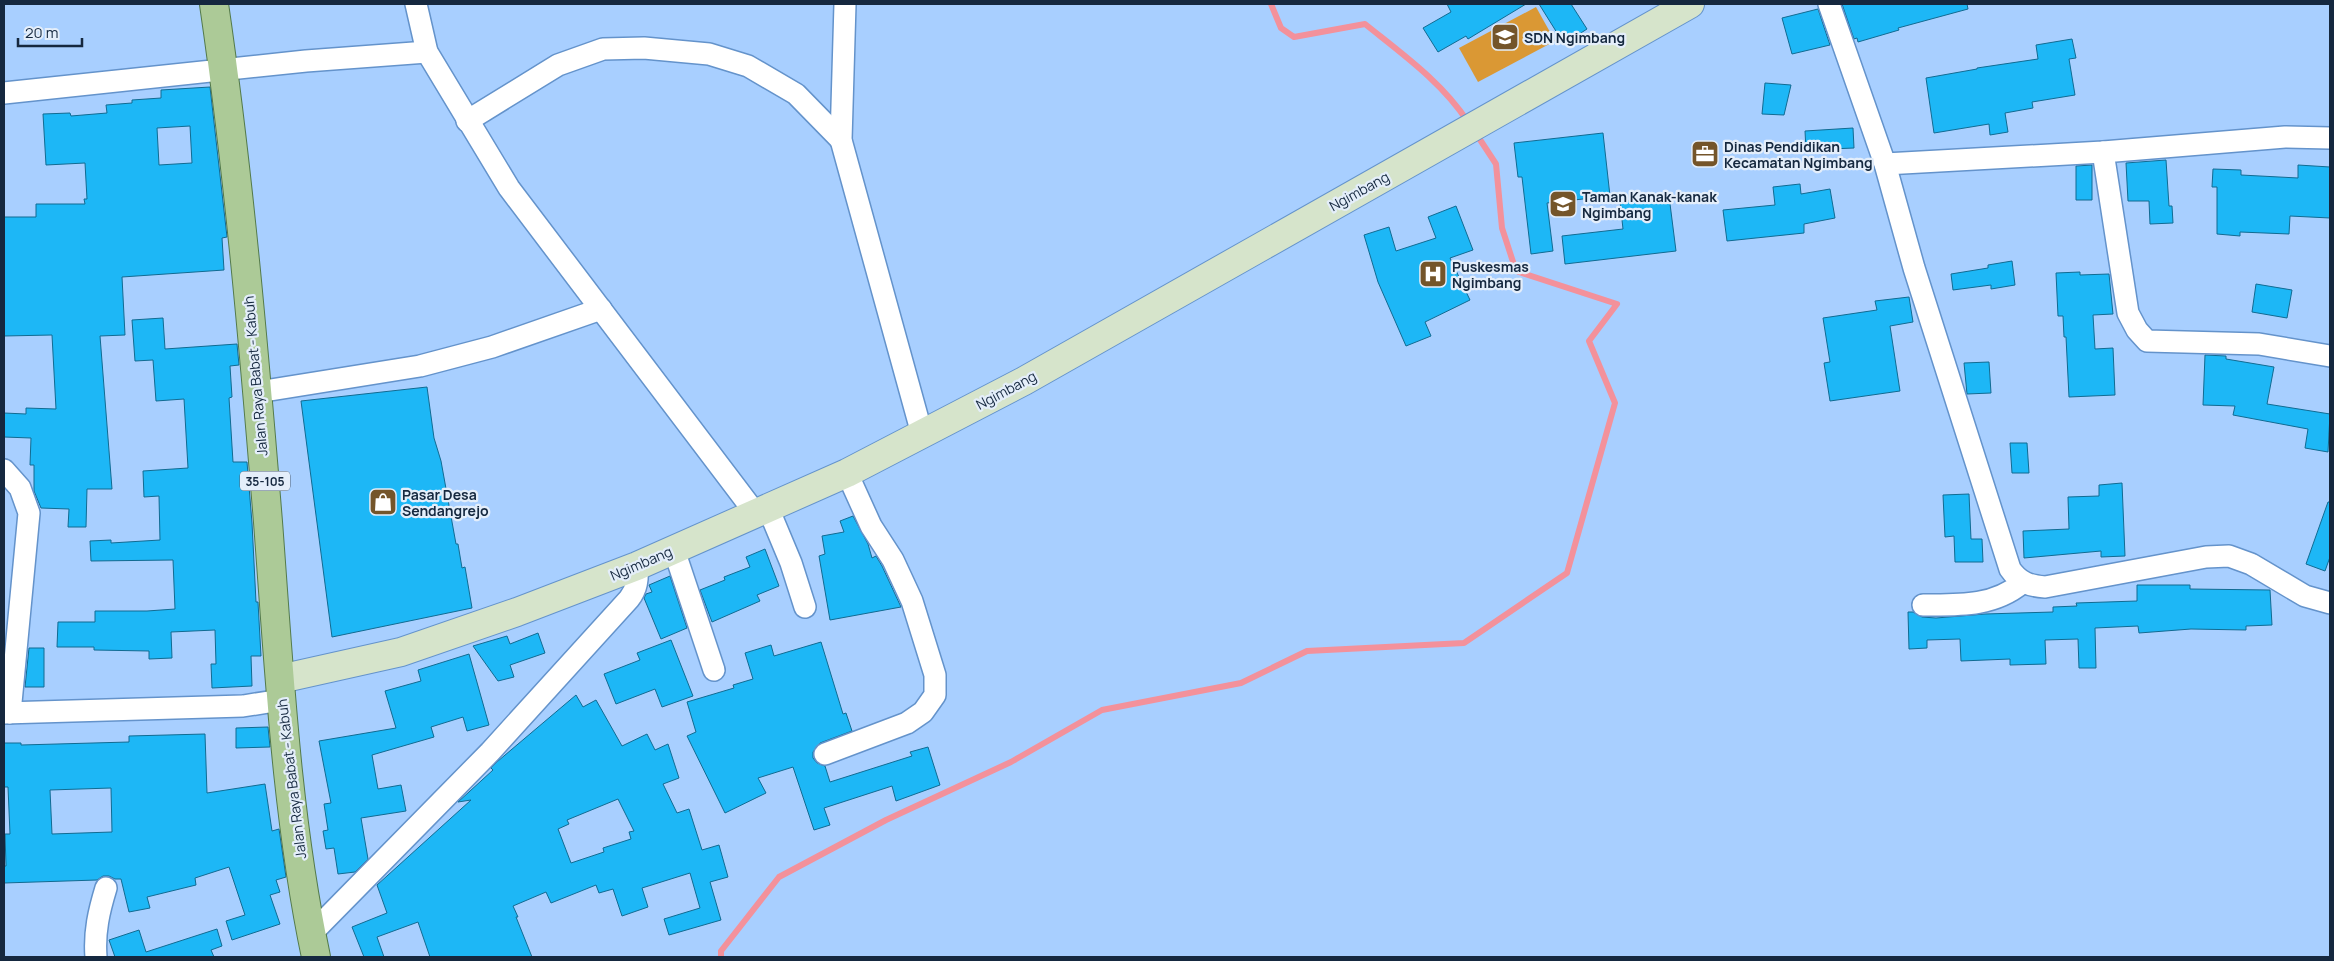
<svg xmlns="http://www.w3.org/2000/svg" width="2334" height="961" font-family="Manrope,sans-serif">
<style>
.green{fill:#da9834}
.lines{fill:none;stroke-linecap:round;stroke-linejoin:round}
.stream{stroke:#f3919b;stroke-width:6}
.building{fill:#1db7f6;stroke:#116b92;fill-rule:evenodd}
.street-casing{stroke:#6493cb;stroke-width:24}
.secondary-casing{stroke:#6493cb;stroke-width:30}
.primary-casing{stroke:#537a4b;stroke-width:30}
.street{stroke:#fff;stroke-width:21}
.secondary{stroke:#d6e4cb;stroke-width:28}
.primary{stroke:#acca97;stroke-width:28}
.labels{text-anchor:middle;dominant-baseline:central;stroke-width:4.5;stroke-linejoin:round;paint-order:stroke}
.shield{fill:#e4eefa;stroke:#536377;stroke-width:1}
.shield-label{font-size:12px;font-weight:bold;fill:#15283f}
.poi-label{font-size:14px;font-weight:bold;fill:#15283f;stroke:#e4eefa;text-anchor:start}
.street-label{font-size:14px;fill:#15283f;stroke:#e4eefa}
</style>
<rect width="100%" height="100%" fill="#a8cfff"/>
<path class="green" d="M 1536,7 L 1555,41 L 1478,82 L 1459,48 Z"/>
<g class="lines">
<g class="stream">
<path d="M 1271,4 L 1281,28 L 1294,37 L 1365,24 C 1401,53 1442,82 1468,122"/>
<path d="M 721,957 L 721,951 L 779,877 L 886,820 L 1011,762 L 1102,710 L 1241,683 L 1307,651 L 1464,643 L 1567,573 L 1615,403 L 1589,341 L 1617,304 L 1516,271 L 1502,228 L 1496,164 L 1475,132"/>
</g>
</g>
<g class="building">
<path d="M 1447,4 L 1526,4 L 1468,39 L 1466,36 L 1438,52 L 1423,28 L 1451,12 Z"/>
<path d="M 1539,4 L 1571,4 L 1587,29 L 1564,44 Z"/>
<path d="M 1842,4 L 1967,4 L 1968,9 L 1898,28 L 1899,30 L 1858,42 L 1857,38 L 1854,39 Z"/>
<path d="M 1818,9 L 1830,45 L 1792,54 L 1782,18 Z"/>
<path d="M 2072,39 L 2076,58 L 2069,59 L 2075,95 L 2032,102 L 2033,108 L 2005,113 L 2008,132 L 1990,135 L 1989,124 L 1934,133 L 1926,78 L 1977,69 L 1977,68 L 2038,59 L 2036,45 Z"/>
<path d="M 1765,83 L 1791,85 L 1784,115 L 1762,114 Z"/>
<path d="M 210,87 L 227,237 L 222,238 L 224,270 L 122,277 L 125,335 L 100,336 L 112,489 L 87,489 L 86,527 L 68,527 L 69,509 L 41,508 L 34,491 L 34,465 L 30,465 L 31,438 L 4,437 L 4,413 L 26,414 L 26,408 L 56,409 L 52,335 L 4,336 L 4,217 L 36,217 L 36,204 L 85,204 L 84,199 L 87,199 L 85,163 L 46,165 L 43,114 L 70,113 L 71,116 L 107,113 L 106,105 L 132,103 L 132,100 L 161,98 L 161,90 ZM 190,126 L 192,163 L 159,165 L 157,128 Z"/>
<path d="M 1853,128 L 1854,148 L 1806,150 L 1805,131 Z"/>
<path d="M 1603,133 L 1610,196 L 1547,203 L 1553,251 L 1531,254 L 1522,177 L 1518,177 L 1514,143 Z"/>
<path d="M 2166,160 L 2169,206 L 2172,206 L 2173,223 L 2150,224 L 2149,201 L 2128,201 L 2126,163 Z"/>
<path d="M 2092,165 L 2092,200 L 2076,200 L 2076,166 Z"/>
<path d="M 2298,165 L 2330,167 L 2330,218 L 2290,216 L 2289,234 L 2240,232 L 2240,236 L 2217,234 L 2217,187 L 2212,187 L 2213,169 L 2241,170 L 2241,175 L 2298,178 Z"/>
<path d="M 1800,184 L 1801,194 L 1830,189 L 1835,218 L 1804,224 L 1804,233 L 1727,241 L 1723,210 L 1775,205 L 1773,187 Z"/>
<path d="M 1669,196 L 1676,251 L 1565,264 L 1562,236 L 1623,229 L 1620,202 Z"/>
<path d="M 1456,206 L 1473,250 L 1450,258 L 1470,300 L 1425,322 L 1431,336 L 1406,346 L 1378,282 L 1364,235 L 1389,227 L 1396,251 L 1436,238 L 1428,217 Z"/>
<path d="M 2012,261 L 2015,285 L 1991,289 L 1991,285 L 1953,290 L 1951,274 L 1988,268 L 1988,265 Z"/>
<path d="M 2080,272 L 2080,275 L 2109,274 L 2113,314 L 2093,315 L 2095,349 L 2113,348 L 2115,395 L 2069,397 L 2066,337 L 2064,337 L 2063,316 L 2058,316 L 2056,273 Z"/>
<path d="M 2256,284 L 2292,290 L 2287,318 L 2252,312 Z"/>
<path d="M 1909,297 L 1913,322 L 1890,326 L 1900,391 L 1830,401 L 1824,363 L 1830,362 L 1823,318 L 1877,310 L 1875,301 Z"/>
<path d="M 163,318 L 165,349 L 237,344 L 239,365 L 230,366 L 232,397 L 229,398 L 233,462 L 247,462 L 252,523 L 256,602 L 258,602 L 261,656 L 251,656 L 252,686 L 212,688 L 211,664 L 216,664 L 215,630 L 171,632 L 172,658 L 149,659 L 149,651 L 94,650 L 94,647 L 57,647 L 58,622 L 95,622 L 95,611 L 147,611 L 175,609 L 173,560 L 91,561 L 90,541 L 111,540 L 111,543 L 160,540 L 159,496 L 144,497 L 143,471 L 188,468 L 184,399 L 156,401 L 153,360 L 135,361 L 132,320 Z"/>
<path d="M 2205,355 L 2226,356 L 2226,359 L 2274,367 L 2267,404 L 2330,414 L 2328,452 L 2305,448 L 2308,429 L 2233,415 L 2235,406 L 2203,405 Z"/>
<path d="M 1989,362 L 1991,393 L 1967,394 L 1964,363 Z"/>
<path d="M 427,387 L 434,438 L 441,461 L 456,544 L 458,544 L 462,568 L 465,567 L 472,608 L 332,637 L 301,401 Z"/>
<path d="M 2010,443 L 2027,443 L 2029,473 L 2012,473 Z"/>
<path d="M 2122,483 L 2125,556 L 2101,557 L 2101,551 L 2024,558 L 2023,531 L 2069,529 L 2068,497 L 2099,496 L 2099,485 Z"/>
<path d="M 1969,494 L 1971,539 L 1982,539 L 1983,562 L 1955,562 L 1954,536 L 1945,537 L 1943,495 Z"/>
<path d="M 2328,502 L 2330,502 L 2330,557 L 2325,571 L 2306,564 Z"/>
<path d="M 853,516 L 868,544 L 872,558 L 876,556 L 882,566 L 901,607 L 830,620 L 819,556 L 825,554 L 822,536 L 844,532 L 840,521 Z"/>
<path d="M 765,549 L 779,586 L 757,595 L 760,601 L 712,622 L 700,590 L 725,580 L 724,577 L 750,567 L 746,557 Z"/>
<path d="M 670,576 L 687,628 L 661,639 L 644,598 L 646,594 L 652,592 L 649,585 Z"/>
<path d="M 2137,585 L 2190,585 L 2190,589 L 2270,590 L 2272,625 L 2246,626 L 2246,630 L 2191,629 L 2139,633 L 2138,626 L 2095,628 L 2096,668 L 2079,668 L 2078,639 L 2045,640 L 2046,664 L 2010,665 L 2010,659 L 1961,661 L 1960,639 L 1927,640 L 1927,648 L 1909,649 L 1908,612 L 1913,612 L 1922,617 L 1936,618 L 1985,614 L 2053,612 L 2053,607 L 2077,606 L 2076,603 L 2137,601 Z"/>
<path d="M 538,633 L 545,653 L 510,665 L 514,677 L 498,681 L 473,646 L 507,636 L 510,644 Z"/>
<path d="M 671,640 L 693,696 L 662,707 L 655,689 L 616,704 L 604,674 L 640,660 L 637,653 Z"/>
<path d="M 821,642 L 843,714 L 846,713 L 852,731 L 820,743 L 813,752 L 813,758 L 817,763 L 825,766 L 830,782 L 912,756 L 910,752 L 928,747 L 940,785 L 896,801 L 892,786 L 824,808 L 830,825 L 814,830 L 793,767 L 758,778 L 766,793 L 725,813 L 687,736 L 696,732 L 687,702 L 734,688 L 733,685 L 753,679 L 745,653 L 771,645 L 774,656 Z"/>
<path d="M 29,648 L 44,648 L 44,687 L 25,687 Z"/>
<path d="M 469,654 L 489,725 L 467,731 L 463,717 L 431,727 L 434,737 L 372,755 L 378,789 L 401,785 L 406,811 L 361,818 L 368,859 L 355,872 L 338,874 L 334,848 L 326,849 L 323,831 L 328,830 L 324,804 L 331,803 L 319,741 L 396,728 L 385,691 L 421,681 L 418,670 Z"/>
<path d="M 576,695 L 583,707 L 596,700 L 622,746 L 647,734 L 655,750 L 668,744 L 679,778 L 663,784 L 677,813 L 689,809 L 702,850 L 719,845 L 728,877 L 710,882 L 721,920 L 669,935 L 664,919 L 700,908 L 690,873 L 642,888 L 648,907 L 622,916 L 613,889 L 599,893 L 596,885 L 551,903 L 546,892 L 513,906 L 518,917 L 516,917 L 532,957 L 430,957 L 418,922 L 377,937 L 384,957 L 364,957 L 352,927 L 387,913 L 377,885 L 471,800 L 458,802 L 493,770 L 491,768 L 498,761 ZM 618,799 L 634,831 L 629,832 L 631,839 L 603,848 L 604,852 L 571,863 L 558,829 L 569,824 L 567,820 Z"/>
<path d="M 268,727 L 270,747 L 236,748 L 236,728 Z"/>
<path d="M 205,734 L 207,793 L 265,784 L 272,831 L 279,829 L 286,877 L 276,880 L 280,892 L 270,895 L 280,924 L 232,940 L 226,921 L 245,915 L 229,867 L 195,878 L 196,885 L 147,897 L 150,908 L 129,912 L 121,879 L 115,879 L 109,876 L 103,876 L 97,880 L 4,883 L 4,866 L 6,866 L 5,834 L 10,834 L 8,787 L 4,787 L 4,743 L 21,743 L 21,745 L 129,742 L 129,736 ZM 111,788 L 112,832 L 52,834 L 50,790 Z"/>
<path d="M 217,929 L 222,946 L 211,950 L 214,957 L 115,957 L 109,940 L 139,930 L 146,952 Z"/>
</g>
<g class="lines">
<defs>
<g id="street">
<path d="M 416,4 L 427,52 L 509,188 L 756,514"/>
<path d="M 845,4 L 841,140 L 922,434"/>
<path d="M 1829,4 L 1885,164 L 1914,268 L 2010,569 C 2019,582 2029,586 2045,587 L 2206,557 L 2229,556 L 2251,564 L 2305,596 L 2330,603"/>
<path d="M 4,93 L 306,61 L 427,52"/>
<path d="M 467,121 L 558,65 L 603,49 L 644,48 L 709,54 L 748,66 L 796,94 L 841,140"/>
<path d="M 2103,152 L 2128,313 L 2137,330 L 2147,341 L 2259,344 L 2330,356"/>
<path d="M 1885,164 L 2103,152 L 2285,137 L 2330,138"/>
<path d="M 258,392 L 420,366 L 492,347 L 601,309"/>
<path d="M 4,470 L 20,488 L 29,513 L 10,713"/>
<path d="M 768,508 L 791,563 L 805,607"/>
<path d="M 674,550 L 714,670"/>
<path d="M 1923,605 C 1958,605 1993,607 2022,583"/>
<path d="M 4,713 L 243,706 L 281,700"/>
<path d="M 825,754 L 907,723 L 923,712 L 935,695 L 935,675 L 912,601 L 893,560 L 871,526 L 847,473"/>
<path d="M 311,934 L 490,752 L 629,599 C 637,589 638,579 637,566"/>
<path d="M 96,957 C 94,932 99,911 106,888"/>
</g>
<path id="secondary" d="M 280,679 L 401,652 L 517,612 L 637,566 L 847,473 L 1024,381 L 1690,4"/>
<path id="primary" d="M 214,4 C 239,175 254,349 268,522 C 279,667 286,814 316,957"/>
</defs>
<use href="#street" class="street-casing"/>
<use href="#secondary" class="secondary-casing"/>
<use href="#primary" class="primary-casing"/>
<use href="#street" class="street"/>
<use href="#secondary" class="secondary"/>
<use href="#primary" class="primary"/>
</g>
<defs>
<symbol id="school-square" viewBox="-11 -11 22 22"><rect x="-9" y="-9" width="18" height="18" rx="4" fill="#74552a" stroke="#e4eefa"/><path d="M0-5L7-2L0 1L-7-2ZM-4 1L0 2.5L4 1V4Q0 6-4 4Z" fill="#fff"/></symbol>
<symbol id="office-square" viewBox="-11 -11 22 22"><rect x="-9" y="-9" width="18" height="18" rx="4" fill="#74552a" stroke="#e4eefa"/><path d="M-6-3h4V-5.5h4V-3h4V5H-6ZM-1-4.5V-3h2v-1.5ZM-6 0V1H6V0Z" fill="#fff"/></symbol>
<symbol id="hospital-square" viewBox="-11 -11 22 22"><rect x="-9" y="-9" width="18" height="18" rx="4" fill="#74552a" stroke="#e4eefa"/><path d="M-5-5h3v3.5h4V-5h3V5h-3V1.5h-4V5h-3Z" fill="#fff"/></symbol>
<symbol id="shop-square" viewBox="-11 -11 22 22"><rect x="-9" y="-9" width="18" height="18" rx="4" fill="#74552a" stroke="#e4eefa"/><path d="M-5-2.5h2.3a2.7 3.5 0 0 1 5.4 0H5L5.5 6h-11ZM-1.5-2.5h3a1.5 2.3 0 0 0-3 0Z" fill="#fff"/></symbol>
</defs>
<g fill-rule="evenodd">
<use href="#school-square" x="1489" y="21" width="32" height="32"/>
<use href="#office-square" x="1689" y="138" width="32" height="32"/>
<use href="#school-square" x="1547" y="188" width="32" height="32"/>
<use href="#hospital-square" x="1417" y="258" width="32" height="32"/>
<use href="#shop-square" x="367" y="486" width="32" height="32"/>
</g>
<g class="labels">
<rect class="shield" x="240" y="471.5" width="50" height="19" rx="4"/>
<g class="shield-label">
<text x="265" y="481">35-105</text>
</g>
<g class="poi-label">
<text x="1524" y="37">SDN Ngimbang</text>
<text x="1724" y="146">Dinas Pendidikan<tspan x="1724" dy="16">Kecamatan Ngimbang</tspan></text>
<text x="1582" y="196">Taman Kanak-kanak<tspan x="1582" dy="16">Ngimbang</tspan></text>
<text x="1452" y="266">Puskesmas<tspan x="1452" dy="16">Ngimbang</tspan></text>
<text x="402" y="494">Pasar Desa<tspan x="402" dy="16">Sendangrejo</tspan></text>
</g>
<g class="street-label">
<text transform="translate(1359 191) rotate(-29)">Ngimbang</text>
<text transform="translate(255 376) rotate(-95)">Jalan Raya Babat - Kabuh</text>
<text transform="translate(1006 390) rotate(-28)">Ngimbang</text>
<text transform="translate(641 563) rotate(-23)">Ngimbang</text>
<text transform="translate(291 779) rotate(-97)">Jalan Raya Babat - Kabuh</text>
</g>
</g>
<rect width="2334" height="961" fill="none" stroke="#15283f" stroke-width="10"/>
<path d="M18 38v8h64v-8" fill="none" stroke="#15283f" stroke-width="2.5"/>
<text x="25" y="38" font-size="15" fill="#15283f" stroke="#e4eefa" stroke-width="4" paint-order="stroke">20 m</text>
</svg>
